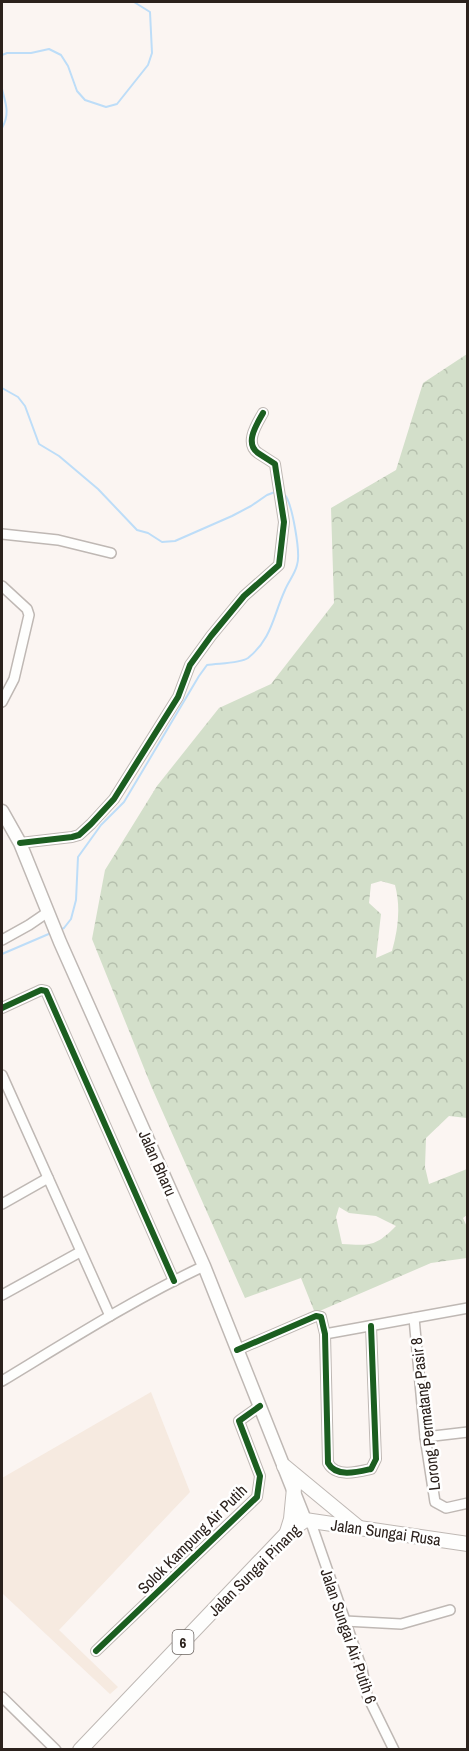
<svg xmlns="http://www.w3.org/2000/svg" width="469" height="1751" font-family="'Archivo Narrow',sans-serif">
<style>
.medical{fill:#f6eae0}
.forest{fill:url(#forest-crowns);fill-rule:evenodd}
.lines{fill:none;stroke-linecap:round;stroke-linejoin:round}
.stream{stroke:#bdddf8;stroke-width:2}
.street-casing{stroke:#bfb8b4;stroke-width:12}
.secondary-casing{stroke:#bfb8b4;stroke-width:15}
.primary-casing{stroke:#bfb8b4;stroke-width:16}
.street{stroke:#fefefd;stroke-width:9}
.secondary{stroke:#fefefd;stroke-width:12}
.primary{stroke:#fefefd;stroke-width:14}
.cycleway-casing{stroke:#fff;stroke-width:10}
.cycleway{stroke:#1b5e20;stroke-width:6}
.labels{text-anchor:middle;dominant-baseline:central;stroke-width:5;stroke-linejoin:round;paint-order:stroke}
.shield{fill:#fff;stroke:#6b6460;stroke-width:1.5}
.shield-label{font-size:15px;font-weight:bold;fill:#2b211c}
.street-label{font-size:16px;fill:#2b211c;stroke:#fff}
</style>
<defs>
<pattern id="forest-crowns" width="20" height="18" patternUnits="userSpaceOnUse" patternTransform="scale(1.5)"><rect width="20" height="18" fill="#d3dfca"/><path d="M2 6a3 3 0 1 1 6 0M12 15a3 3 0 1 1 6 0" fill="none" stroke="#b5bfad"/></pattern>
</defs>
<rect width="100%" height="100%" fill="#fbf5f2"/>
<path class="medical" d="M 151,1392 L 190,1492 L 59,1630 L 118,1687 L 110,1694 L 2,1593 L 2,1478 Z"/>
<path class="forest" d="M 467,354 L 467,1118 L 449,1116 L 426,1138 L 425,1167 L 429,1184 L 467,1169 L 467,1215 L 463,1218 L 467,1227 L 467,1258 L 431,1263 L 315,1313 L 301,1278 L 245,1298 L 152,1088 L 92,939 L 105,870 L 157,786 L 219,708 L 271,684 L 334,603 L 331,508 L 396,470 L 423,383 ZM 381,881 L 395,885 C 401,908 398,929 392,951 L 376,958 L 381,914 L 369,903 L 371,884 ZM 339,1207 L 349,1213 L 376,1216 L 396,1226 C 376,1246 371,1246 342,1244 L 336,1217 Z"/>
<g class="lines">
<g class="stream">
<path d="M 2,55 L 7,53 L 31,53 L 49,49 L 61,55 L 68,66 L 77,91 L 85,100 L 106,107 L 117,104 L 148,65 L 152,53 L 150,12 L 134,2"/>
<path d="M 2,89 C 6,104 10,114 2,128"/>
<path d="M 2,388 L 18,397 L 25,406 L 39,444 L 59,456 L 98,489 L 137,530 L 148,533 L 162,542 L 175,541 L 232,516 L 251,506 L 267,495 L 275,492"/>
<path d="M 60,930 L 64,928 L 71,919 L 76,900 L 78,857 L 101,825 L 124,802 L 199,676 L 207,665 C 218,663 239,664 248,658 C 272,639 273,616 285,590 C 288,582 295,574 297,565 C 301,554 292,501 284,494"/>
<path d="M 2,954 L 51,933"/>
</g>
<defs>
<g id="street">
<path d="M 2,534 L 58,540 L 111,553"/>
<path d="M 2,586 L 27,609 L 29,615 L 14,679 L 2,702"/>
<path d="M 20,843 L 72,837 L 79,835 L 91,824 L 114,799 L 178,697 L 190,665 L 211,636 L 244,596 L 279,565 L 284,522 L 276,471 L 275,464 C 269,460 264,457 258,453 C 244,443 257,424 263,413"/>
<path d="M 2,940 L 29,925 L 48,912"/>
<path d="M 2,1008 L 41,990 L 46,991 L 174,1281"/>
<path d="M 2,1075 L 110,1316"/>
<path d="M 2,1204 L 48,1178"/>
<path d="M 2,1295 L 80,1252"/>
<path d="M 414,1318 L 425,1437 L 435,1502 L 446,1508 L 468,1503"/>
<path d="M 325,1334 L 468,1308"/>
<path d="M 237,1350 L 316,1316 L 321,1317 L 325,1334 L 328,1463 C 336,1478 358,1472 371,1469 L 376,1459 L 371,1326"/>
<path d="M 2,1381 C 68,1341 134,1299 204,1266"/>
<path d="M 425,1437 L 468,1432"/>
<path d="M 310,1520 L 362,1669 L 367,1695 L 394,1750"/>
<path d="M 345,1621 L 401,1624 L 450,1610"/>
<path d="M 96,1651 L 257,1497 L 260,1476 L 239,1421 L 260,1406"/>
<path d="M 2,1697 L 56,1750"/>
</g>
<path id="secondary" d="M 2,811 L 20,843 L 60,942 L 204,1266 L 305,1520"/>
<g id="primary">
<path d="M 284,1466 L 359,1528"/>
<path d="M 287,1532 L 291,1519 L 294,1488"/>
<path d="M 80,1750 L 286,1534 L 305,1520 L 468,1544"/>
</g>
</defs>
<use href="#street" class="street-casing"/>
<use href="#secondary" class="secondary-casing"/>
<use href="#primary" class="primary-casing"/>
<use href="#street" class="street"/>
<use href="#secondary" class="secondary"/>
<use href="#primary" class="primary"/>
<defs>
<g id="cycleway">
<path d="M 20,843 L 72,837 L 79,835 L 91,824 L 114,799 L 178,697 L 190,665 L 211,636 L 244,596 L 279,565 L 284,522 L 276,471 L 275,464 C 269,460 264,457 258,453 C 244,443 257,424 263,413"/>
<path d="M 2,1008 L 41,990 L 46,991 L 174,1281"/>
<path d="M 237,1350 L 316,1316 L 321,1317 L 325,1334 L 328,1463 C 336,1478 358,1472 371,1469 L 376,1459 L 371,1326"/>
<path d="M 96,1651 L 257,1497 L 260,1476 L 239,1421 L 260,1406"/>
</g>
</defs>
<use href="#cycleway" class="cycleway-casing"/>
<use href="#cycleway" class="cycleway"/>
</g>
<g class="labels">
<rect class="shield" x="172.5" y="1630" width="21" height="24" rx="4.5"/>
<g class="shield-label">
<text x="183" y="1642">6</text>
</g>
<g class="street-label">
<text transform="translate(158 1163) rotate(66)">Jalan Bharu</text>
<text transform="translate(425 1414) rotate(-97)">Lorong Permatang Pasir 8</text>
<text transform="translate(386 1532) rotate(8)">Jalan Sungai Rusa</text>
<text transform="translate(192 1539) rotate(-45)">Solok Kampung Air Putih</text>
<text transform="translate(254 1570) rotate(-45)">Jalan Sungai Pinang</text>
<text transform="translate(349 1636) rotate(71)">Jalan Sungai Air Putih 6</text>
</g>
</g>
<rect width="469" height="1751" fill="none" stroke="#2b211c" stroke-width="6"/>
</svg>
